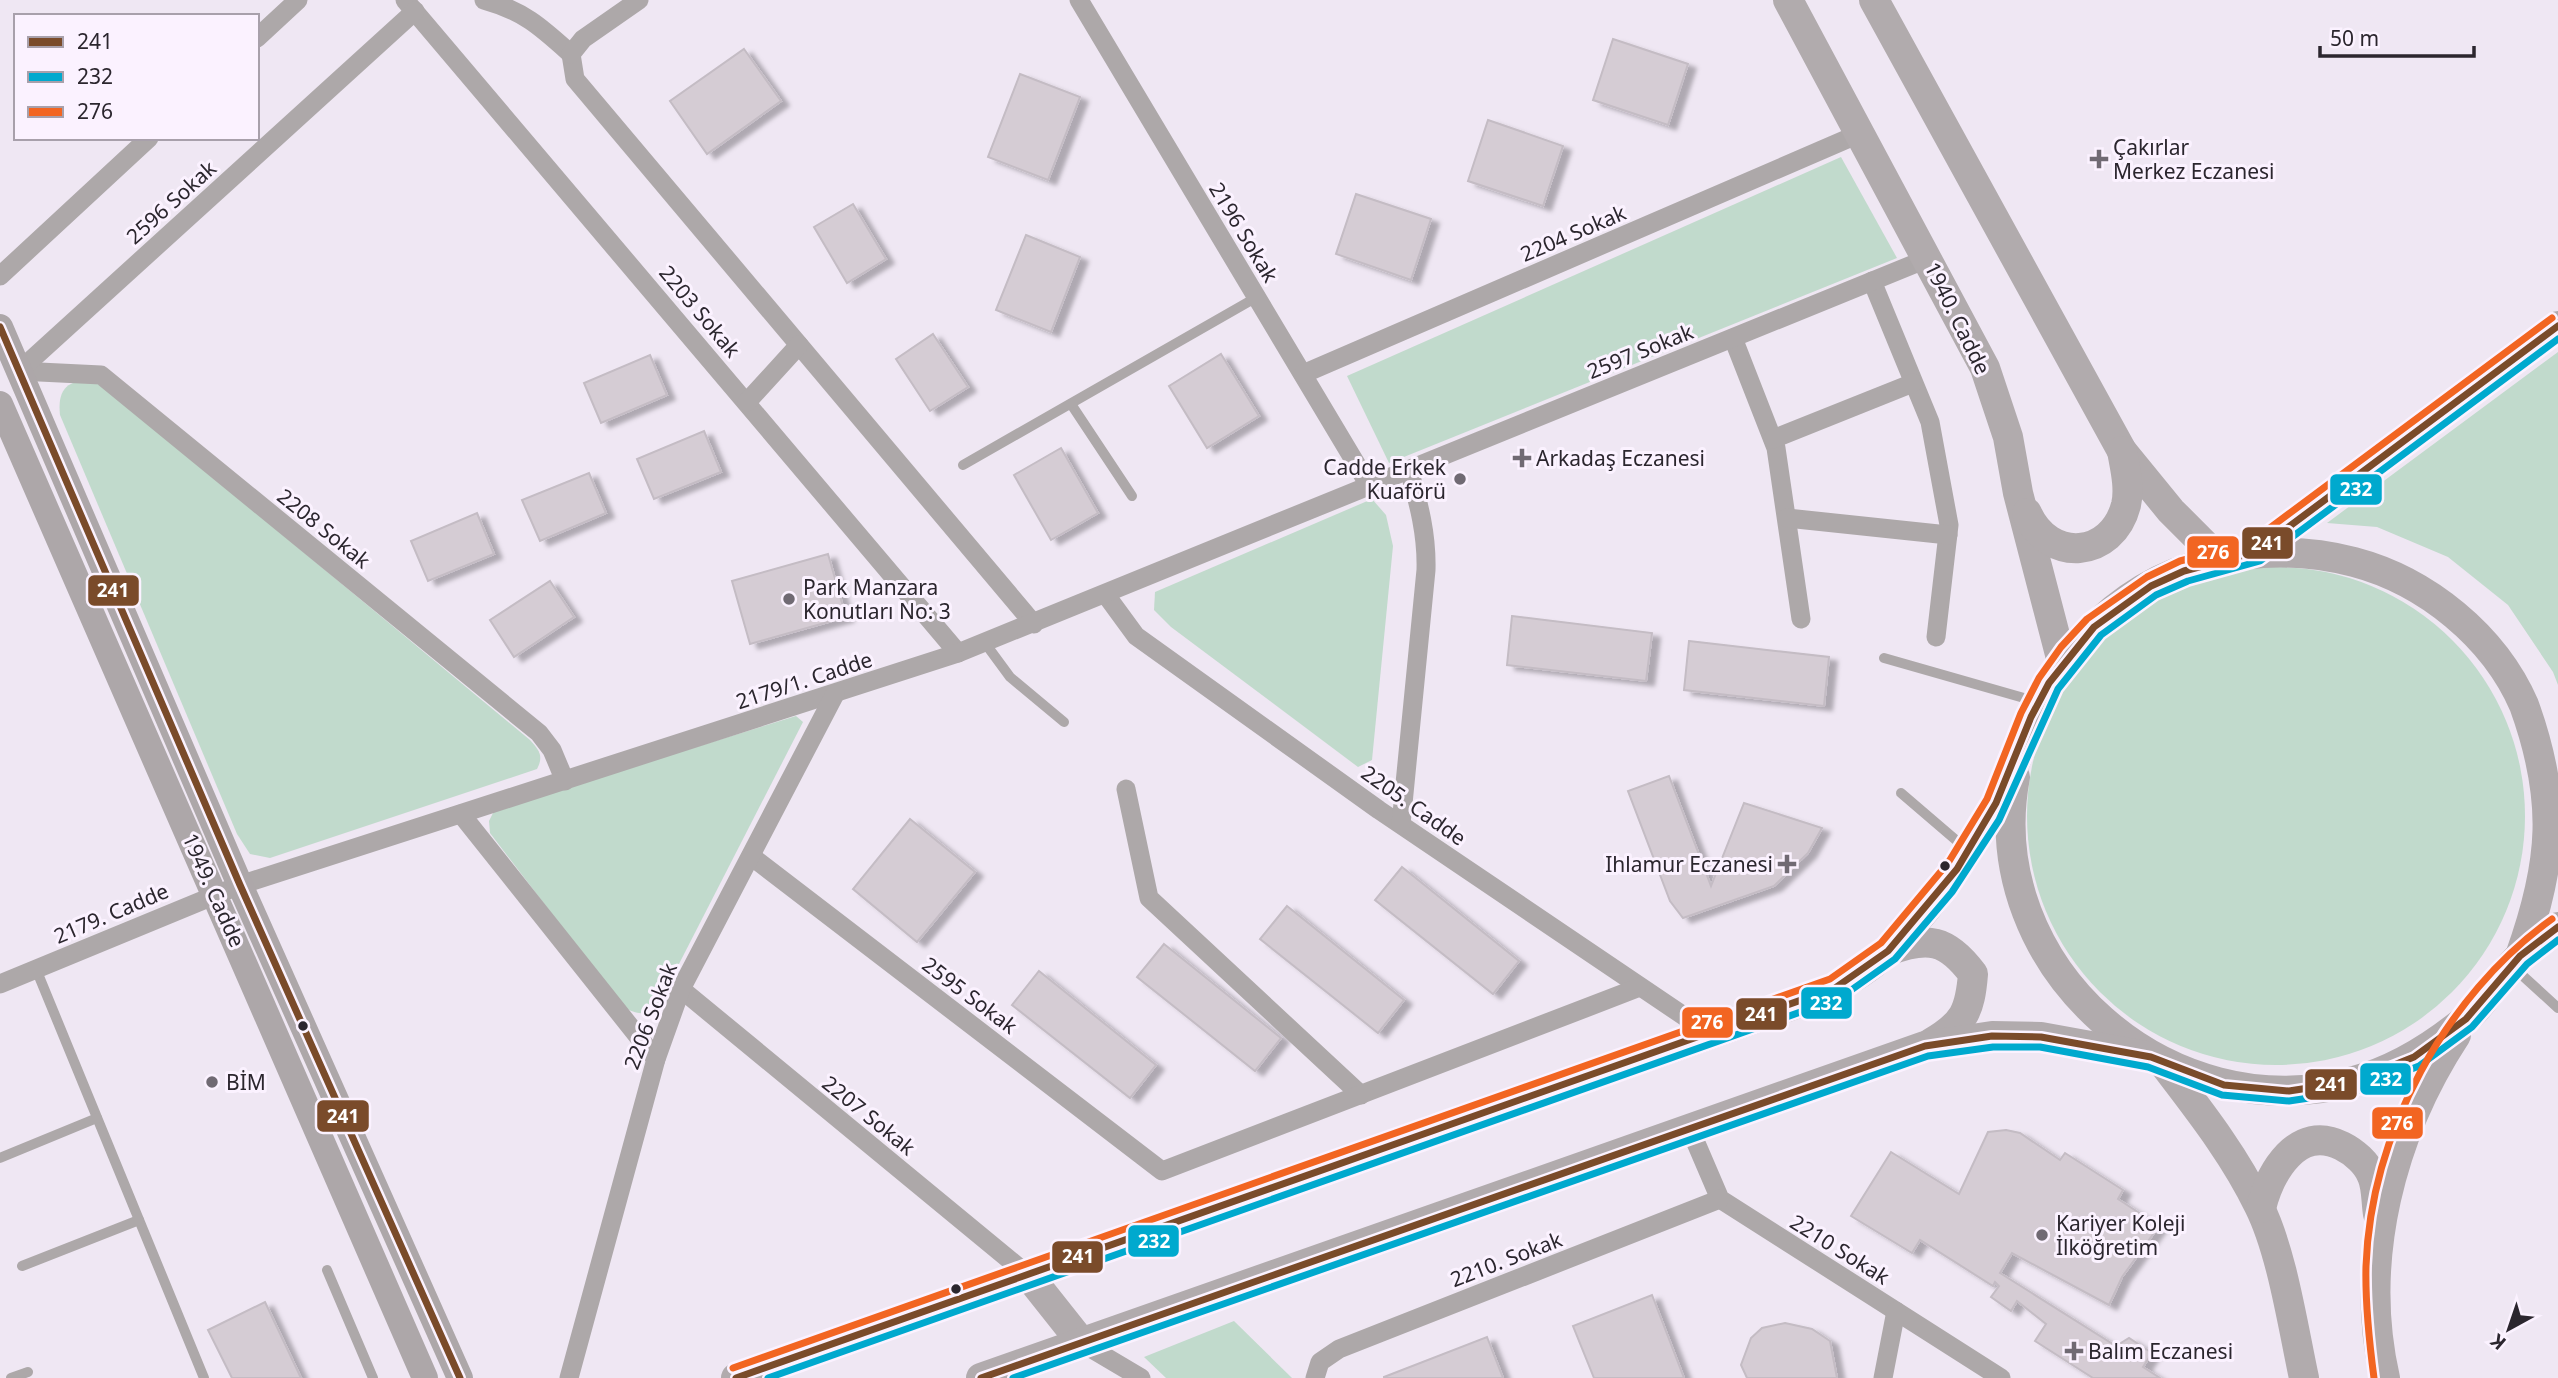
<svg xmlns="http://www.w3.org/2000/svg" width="2558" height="1378" font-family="'Noto Sans',sans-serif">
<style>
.green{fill:#c1dacc}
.building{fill:#d5ccd4;stroke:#c4bcc4;stroke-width:2;filter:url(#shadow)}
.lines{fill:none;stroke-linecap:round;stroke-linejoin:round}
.lane{stroke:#ada8a9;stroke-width:10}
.street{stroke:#ada8a9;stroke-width:19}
.secondary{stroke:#ada7a9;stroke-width:26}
.primary{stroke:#b1abad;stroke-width:30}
.bus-1-casing{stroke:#fbf2ff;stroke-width:12}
.bus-2-casing{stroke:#fbf2ff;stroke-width:12}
.bus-3-casing{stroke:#fbf2ff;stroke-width:12}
.bus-1{stroke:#7a4b2a;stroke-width:7}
.bus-2{stroke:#00a9ce;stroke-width:7}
.bus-3{stroke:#f26522;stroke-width:7}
.poi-dot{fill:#706a73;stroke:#fbf2ff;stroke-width:2.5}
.bus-dot{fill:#2b262e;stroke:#fbf2ff;stroke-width:2.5}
.labels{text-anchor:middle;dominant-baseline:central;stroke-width:6;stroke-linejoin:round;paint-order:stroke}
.poi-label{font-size:21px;fill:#2b262e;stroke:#fbf2ff;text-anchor:start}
.street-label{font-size:21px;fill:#2b262e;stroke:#fbf2ff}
.line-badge{stroke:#fbf2ff;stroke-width:2.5}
.badge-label{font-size:19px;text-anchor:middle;font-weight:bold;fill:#fff}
</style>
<defs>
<filter id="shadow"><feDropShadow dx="8" dy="4.5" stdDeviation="2" flood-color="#0004"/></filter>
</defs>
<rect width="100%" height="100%" fill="#efe7f3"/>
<g class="green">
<path d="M 1841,157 L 1897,258 L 1389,463 L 1347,376 Z"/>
<path d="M 2558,352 L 2558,685 L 2553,672 L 2508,605 L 2448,557 L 2377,527 L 2327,523 Z"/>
<path d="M 95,379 L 530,740 C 539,750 544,756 537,769 L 270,858 L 250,854 L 237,834 L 60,415 C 57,387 69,380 95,379 Z"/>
<path d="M 1372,499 L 1386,515 L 1393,546 L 1372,760 L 1358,767 L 1171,627 L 1154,610 L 1155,592 Z"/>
<circle cx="2276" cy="816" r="249"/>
<path d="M 796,716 L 803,722 L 660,1001 C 648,1016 640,1016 623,1007 L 490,833 L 489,821 L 495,809 Z"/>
<path d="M 1234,1321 L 1292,1378 L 1166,1378 L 1144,1357 Z"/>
</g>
<g class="building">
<path d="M 1613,39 L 1688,64 L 1668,125 L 1593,100 Z"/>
<path d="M 744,49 L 781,101 L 707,154 L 670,101 Z"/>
<path d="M 1020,74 L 1080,97 L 1048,180 L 988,157 Z"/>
<path d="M 1488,120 L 1563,146 L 1543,206 L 1468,181 Z"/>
<path d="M 1356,194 L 1431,219 L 1411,280 L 1336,254 Z"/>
<path d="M 853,204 L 886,259 L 847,283 L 814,227 Z"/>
<path d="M 1026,235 L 1080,257 L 1051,332 L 996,310 Z"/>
<path d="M 933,334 L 968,387 L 930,411 L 896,359 Z"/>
<path d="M 1221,354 L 1259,416 L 1207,448 L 1169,386 Z"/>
<path d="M 650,355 L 667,395 L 601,423 L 584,383 Z"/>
<path d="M 704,431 L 721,472 L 654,499 L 637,459 Z"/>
<path d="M 1061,448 L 1098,513 L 1051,540 L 1014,475 Z"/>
<path d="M 589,473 L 606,513 L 540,541 L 522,500 Z"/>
<path d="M 477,513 L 494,554 L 428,581 L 411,541 Z"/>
<path d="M 828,554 L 846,617 L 750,644 L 732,581 Z"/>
<path d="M 550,581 L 574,617 L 514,657 L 490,620 Z"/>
<path d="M 1512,616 L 1652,633 L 1646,681 L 1507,665 Z"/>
<path d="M 1689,641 L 1829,657 L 1824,706 L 1684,690 Z"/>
<path d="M 1669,776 L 1711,886 L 1744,803 L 1822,828 L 1808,853 L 1774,886 L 1683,918 L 1670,901 L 1628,791 Z"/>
<path d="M 910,819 L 975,872 L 917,942 L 853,889 Z"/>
<path d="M 1402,867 L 1519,961 L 1493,994 L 1375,900 Z"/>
<path d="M 1287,906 L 1404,1000 L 1378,1033 L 1260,939 Z"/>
<path d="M 1164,944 L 1281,1038 L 1255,1071 L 1137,977 Z"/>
<path d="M 1039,971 L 1156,1065 L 1130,1098 L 1012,1005 Z"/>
<path d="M 2006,1130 L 2020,1133 L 2060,1160 L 2065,1153 L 2123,1190 L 2118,1199 L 2159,1226 L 2122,1277 L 2109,1305 L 2012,1253 L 2000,1273 L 2116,1346 L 2129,1338 L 2152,1353 L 2143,1367 L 2160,1378 L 2093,1378 L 2035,1341 L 2046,1324 L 2017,1301 L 2011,1311 L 1991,1297 L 1999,1286 L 1995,1282 L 1993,1286 L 1920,1240 L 1912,1253 L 1851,1216 L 1891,1152 L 1959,1194 L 1988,1132 Z"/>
<path d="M 1652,1295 L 1684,1378 L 1594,1378 L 1573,1326 Z"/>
<path d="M 265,1302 L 301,1378 L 232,1378 L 208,1330 Z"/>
<path d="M 1785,1323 L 1812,1329 L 1830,1341 L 1837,1378 L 1747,1378 L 1741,1365 L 1751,1338 L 1762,1328 Z"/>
<path d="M 1487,1337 L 1503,1378 L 1384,1378 L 1384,1377 Z"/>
</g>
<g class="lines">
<g class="lane">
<path d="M 1071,404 L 1132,496"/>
<path d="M 963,465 L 1257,297"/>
<path d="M 985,643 L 1010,677 L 1064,722"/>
<path d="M 1884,658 L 2038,702"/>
<path d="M 1901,793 L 1964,847"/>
<path d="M 2512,966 L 2558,1008"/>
<path d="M 36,969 L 204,1378"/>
<path d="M 0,1158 L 97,1118"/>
<path d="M 22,1266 L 139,1220"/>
<path d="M 327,1270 L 373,1378"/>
<path d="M 11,1378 L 28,1372"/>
</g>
<g class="street">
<path d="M 405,0 L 958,653"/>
<path d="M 484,0 C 524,11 541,27 571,54"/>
<path d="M 1079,0 L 1370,487"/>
<path d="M 257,38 L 298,0"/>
<path d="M 571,54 L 575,79 L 1034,624"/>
<path d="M 571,54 L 583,39 L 639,0"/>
<path d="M 0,276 L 149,138"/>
<path d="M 1872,281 L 1930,422 L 1949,525 L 1936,637"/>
<path d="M 1733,338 L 1776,448 L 1801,619"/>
<path d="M 19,371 L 101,375 L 539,733 L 552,750 L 565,781"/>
<path d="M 19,371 L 415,11"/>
<path d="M 1303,374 L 1861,133"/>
<path d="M 747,402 L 799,345"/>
<path d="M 1773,439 L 1913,383"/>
<path d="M 1787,518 L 1948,535"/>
<path d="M 1106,595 L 1136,636 L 1379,810 L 1712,1035"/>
<path d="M 1126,789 L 1149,898 L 1361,1095"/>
<path d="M 461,814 L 656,1059"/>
<path d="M 1401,824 L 1426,570 C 1427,535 1419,504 1409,470"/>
<path d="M 751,856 L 1162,1171 L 1640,987"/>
<path d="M 0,984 L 240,885 L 958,653 L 1929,258"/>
<path d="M 681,989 L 1028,1275"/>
<path d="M 1690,1129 L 1720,1199 L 2001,1378"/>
<path d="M 1082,1343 L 1141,1378"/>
<path d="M 569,1378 L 656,1059 L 681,989 L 835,694"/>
<path d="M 1315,1378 L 1320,1362 L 1339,1349 L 1720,1199"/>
<path d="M 1883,1378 L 1896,1311"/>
</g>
<g class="secondary">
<path d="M 0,327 L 240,885 L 460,1378"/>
<path d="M 0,404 L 425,1378"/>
</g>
<g class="primary">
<path d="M 1788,0 L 1985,368 L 2008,437 L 2018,493 L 2062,662"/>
<path d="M 1874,0 L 2122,451 L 2171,511 L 2218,558"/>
<path d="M 2027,513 C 2049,563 2112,559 2126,505 C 2130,488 2125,468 2122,451"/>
<path d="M 2255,552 L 2558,326"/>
<path d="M 2015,777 C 1979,967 2170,1133 2354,1081 C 2395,1070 2432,1047 2465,1020 C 2486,1002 2500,975 2520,956 C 2531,945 2546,936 2558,927"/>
<path d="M 1888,951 C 1928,936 1947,939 1973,974 C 1970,1011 1964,1024 1931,1043"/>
<path d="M 2163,1063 C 2198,1109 2234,1154 2259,1206 C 2282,1252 2293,1327 2304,1378"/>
<path d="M 2261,1208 C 2270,1173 2297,1123 2342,1146 C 2354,1152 2367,1163 2372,1176 C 2377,1187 2376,1203 2378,1214"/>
<path d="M 1028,1275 L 1082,1343"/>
<path d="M 736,1378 L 1827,993 C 1848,981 1870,968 1888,951 C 1927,913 1961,864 1988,817 C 2017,769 2030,715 2059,666 C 2067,654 2078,644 2088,634 C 2156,560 2259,538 2354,562 C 2426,581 2494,636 2524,705 C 2558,799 2554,862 2520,956"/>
<path d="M 981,1378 L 1925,1046 L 1992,1036 L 2041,1037 L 2151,1057"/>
<path d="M 2385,1378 C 2358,1260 2391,1134 2456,1035"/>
</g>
<defs>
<g id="bus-1">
<path d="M 0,327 L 240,885 L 460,1378"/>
<path d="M 736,1378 L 1835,988 L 1888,951 L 1957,869 L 1996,803 L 2031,717 L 2049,683 L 2094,627 L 2151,586 L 2184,571 L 2255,552 L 2558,326"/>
<path d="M 981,1378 L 1925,1046 L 1992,1036 L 2041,1037 L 2151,1057 L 2224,1085 L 2289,1091 L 2354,1081 L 2414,1057 L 2466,1019 L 2520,956 L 2558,927"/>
</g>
<g id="bus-2">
<path d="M 768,1378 L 1840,998 L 1895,959 L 1952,892 L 1999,820 L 2058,689 L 2101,635 L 2156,595 L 2188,581 L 2260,561 L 2558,339"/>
<path d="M 1013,1378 L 1928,1056 L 1993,1047 L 2040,1047 L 2148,1067 L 2222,1095 L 2289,1101 L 2356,1091 L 2419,1066 L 2472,1027 L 2527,964 L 2558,940"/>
</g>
<g id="bus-3">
<path d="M 733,1368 L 1830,979 L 1881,943 L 1948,863 L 1987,799 L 2021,713 L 2039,678 L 2061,647 L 2087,619 L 2147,577 L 2180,561 L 2251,542 L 2552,318"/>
<path d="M 2374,1378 C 2369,1340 2365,1304 2366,1266 C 2371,1133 2445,996 2552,919"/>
</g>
</defs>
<use href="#bus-1" class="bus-1-casing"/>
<use href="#bus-2" class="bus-2-casing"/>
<use href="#bus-3" class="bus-3-casing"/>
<use href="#bus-1" class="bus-1"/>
<use href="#bus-2" class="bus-2"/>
<use href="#bus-3" class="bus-3"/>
</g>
<g class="poi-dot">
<path d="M2095.5 148.5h7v7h7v7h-7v7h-7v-7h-7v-7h7z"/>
<path d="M1518.5 447.5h7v7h7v7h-7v7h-7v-7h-7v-7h7z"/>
<circle cx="1460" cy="479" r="7"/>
<circle cx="789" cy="599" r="7"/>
<path d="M1783.5 853.5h7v7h7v7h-7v7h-7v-7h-7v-7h7z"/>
<circle cx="212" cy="1082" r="7"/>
<circle cx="2042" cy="1235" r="7"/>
<path d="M2070.5 1340.5h7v7h7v7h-7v7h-7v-7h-7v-7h7z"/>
</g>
<g class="bus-dot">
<circle cx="1945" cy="866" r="6"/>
<circle cx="303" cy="1026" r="6"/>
<circle cx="956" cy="1289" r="6"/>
</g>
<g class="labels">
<g class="poi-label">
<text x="2113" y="147">Çakırlar<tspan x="2113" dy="24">Merkez Eczanesi</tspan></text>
<text x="1536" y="458">Arkadaş Eczanesi</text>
<text x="1446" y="467" text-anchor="end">Cadde Erkek<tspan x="1446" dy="24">Kuaförü</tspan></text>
<text x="803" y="587">Park Manzara<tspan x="803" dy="24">Konutları No: 3</tspan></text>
<text x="1773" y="864" text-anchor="end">Ihlamur Eczanesi</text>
<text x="226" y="1082">BİM</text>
<text x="2056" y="1223">Kariyer Koleji<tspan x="2056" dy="24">İlköğretim</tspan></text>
<text x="2088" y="1351">Balım Eczanesi</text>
</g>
<g class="street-label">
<text transform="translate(171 202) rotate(-42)">2596 Sokak</text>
<text transform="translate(1244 232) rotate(59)">2196 Sokak</text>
<text transform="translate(1573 233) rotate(-23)">2204 Sokak</text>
<text transform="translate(700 311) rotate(50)">2203 Sokak</text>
<text transform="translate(1958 318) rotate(64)">1940. Cadde</text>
<text transform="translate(1640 351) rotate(-22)">2597 Sokak</text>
<text transform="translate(324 528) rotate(39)">2208 Sokak</text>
<text transform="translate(804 680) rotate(-18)">2179/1. Cadde</text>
<text transform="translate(1414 805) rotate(35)">2205. Cadde</text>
<text transform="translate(214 890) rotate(66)">1949. Cadde</text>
<text transform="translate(111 913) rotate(-23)">2179. Cadde</text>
<text transform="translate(970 995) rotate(37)">2595 Sokak</text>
<text transform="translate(650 1016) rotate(-69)">2206 Sokak</text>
<text transform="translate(869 1115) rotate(39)">2207 Sokak</text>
<text transform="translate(1840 1249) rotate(32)">2210 Sokak</text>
<text transform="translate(1506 1259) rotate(-21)">2210. Sokak</text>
</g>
</g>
<g class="line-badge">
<rect x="2329" y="473" width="54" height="33" rx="7" fill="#00a9ce"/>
<rect x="2241" y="526" width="53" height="34" rx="7" fill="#7a4b2a"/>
<rect x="2186" y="535" width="54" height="34" rx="7" fill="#f26522"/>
<rect x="87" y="574" width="53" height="33" rx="7" fill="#7a4b2a"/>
<rect x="1800" y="986" width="53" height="34" rx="7" fill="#00a9ce"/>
<rect x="1735" y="997" width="53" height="34" rx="7" fill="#7a4b2a"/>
<rect x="1681" y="1006" width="53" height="33" rx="7" fill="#f26522"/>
<rect x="2359" y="1062" width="53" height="34" rx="7" fill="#00a9ce"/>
<rect x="2304" y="1068" width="54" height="33" rx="7" fill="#7a4b2a"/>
<rect x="316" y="1099" width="54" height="34" rx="7" fill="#7a4b2a"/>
<rect x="2371" y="1106" width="53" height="34" rx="7" fill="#f26522"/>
<rect x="1127" y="1224" width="53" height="34" rx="7" fill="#00a9ce"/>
<rect x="1051" y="1240" width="53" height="34" rx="7" fill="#7a4b2a"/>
</g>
<g class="badge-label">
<text x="2356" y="496">232</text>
<text x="2267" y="550">241</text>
<text x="2213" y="559">276</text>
<text x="113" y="597">241</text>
<text x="1826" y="1010">232</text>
<text x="1761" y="1021">241</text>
<text x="1707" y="1029">276</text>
<text x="2386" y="1086">232</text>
<text x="2331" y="1091">241</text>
<text x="343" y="1123">241</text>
<text x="2397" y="1130">276</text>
<text x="1154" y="1248">232</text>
<text x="1078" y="1263">241</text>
</g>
<rect x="14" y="14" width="245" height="126" fill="#fbf2ff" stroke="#a8a0ab" stroke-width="2"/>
<rect x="28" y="37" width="35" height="10" fill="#7a4b2a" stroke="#a8a0ab" stroke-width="2"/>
<text x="77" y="49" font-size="21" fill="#2b262e">241</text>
<rect x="28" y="72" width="35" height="10" fill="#00a9ce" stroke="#a8a0ab" stroke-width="2"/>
<text x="77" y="84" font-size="21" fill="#2b262e">232</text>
<rect x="28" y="107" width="35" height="10" fill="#f26522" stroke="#a8a0ab" stroke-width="2"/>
<text x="77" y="119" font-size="21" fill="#2b262e">276</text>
<g transform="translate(2509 1329) rotate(220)" stroke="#fbf2ff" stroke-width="5" paint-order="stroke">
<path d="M0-5L12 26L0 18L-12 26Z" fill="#2b262e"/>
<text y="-10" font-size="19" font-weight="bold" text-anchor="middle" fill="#2b262e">K</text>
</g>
<path d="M2320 46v10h154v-10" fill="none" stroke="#2b262e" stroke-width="3.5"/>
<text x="2330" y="46" font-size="21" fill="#2b262e" stroke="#fbf2ff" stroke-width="5" paint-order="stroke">50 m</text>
</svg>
